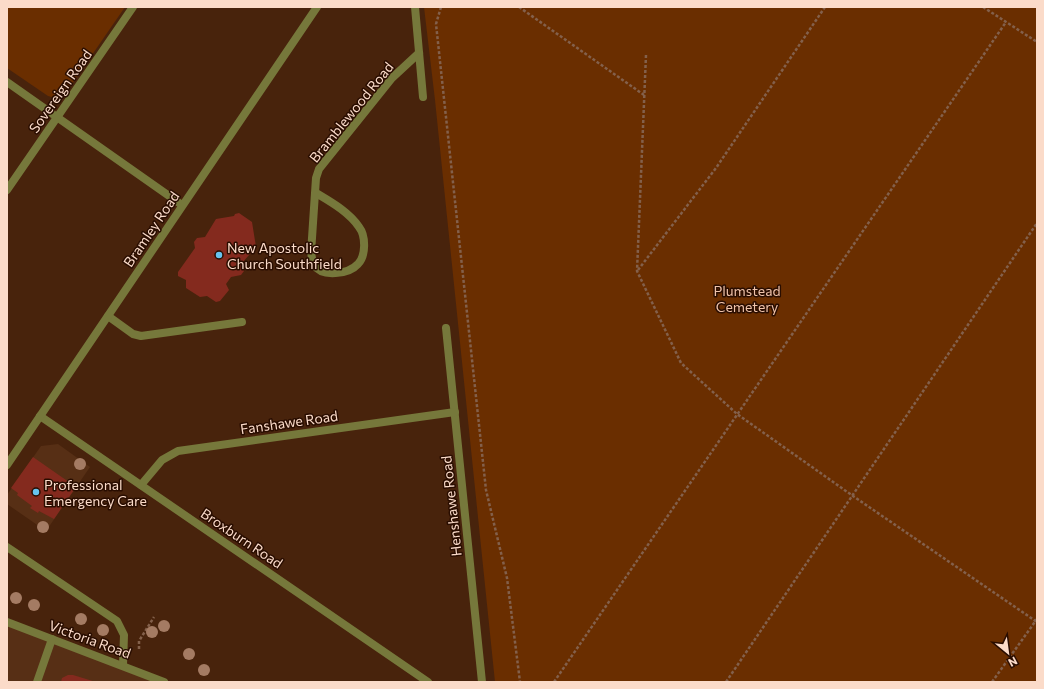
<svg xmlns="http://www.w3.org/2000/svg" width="1044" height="689" font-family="Commissioner,sans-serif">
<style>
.built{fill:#572f15}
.green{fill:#6a2e00}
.building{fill:#842a1e}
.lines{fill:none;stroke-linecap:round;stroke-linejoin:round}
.path{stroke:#83604b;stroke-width:2.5;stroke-dasharray:3 2;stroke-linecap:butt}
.service{stroke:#76783b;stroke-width:8}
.minor{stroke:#76783b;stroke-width:8}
.tertiary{stroke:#76783b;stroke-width:8}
.tree{fill:#a47b63}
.poi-dot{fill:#67c4f0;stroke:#290d00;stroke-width:1.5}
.labels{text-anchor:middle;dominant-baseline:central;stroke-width:3;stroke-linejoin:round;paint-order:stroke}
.street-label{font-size:14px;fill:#fbdbc9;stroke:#290d00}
.poi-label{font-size:14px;fill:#fbdbc9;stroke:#290d00;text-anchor:start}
.park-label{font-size:14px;fill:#f0c3aa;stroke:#290d00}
</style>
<rect width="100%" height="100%" fill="#48230c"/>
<g class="built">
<path d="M 58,444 L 90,467 L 46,531 L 7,504 L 7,495 L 41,446 Z"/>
<path d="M 7,621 L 52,638 L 36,682 L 7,682 Z"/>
<path d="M 52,639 L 164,682 L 37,682 Z"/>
</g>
<g class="green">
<path d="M 7,7 L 125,7 L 65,94 L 56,98 L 48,96 L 7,68 Z"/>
<path d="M 424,7 L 1034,7 L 1037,9 L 1037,682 L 495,682 L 435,100 Z"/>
</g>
<g class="building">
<path d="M 239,213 L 252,222 L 256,247 L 242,263 L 244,271 L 241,275 L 231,277 L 226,284 L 229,290 L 220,301 L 216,302 L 207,296 L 200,297 L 186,288 L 186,280 L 178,276 L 178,272 L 195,248 L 194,242 L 197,238 L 205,237 L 216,219 L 234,216 L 235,214 Z"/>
<path d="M 33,457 L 76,487 L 54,519 L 39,511 L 38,513 L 30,508 L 32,506 L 17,495 L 18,493 L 11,488 Z"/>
<path d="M 68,675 L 73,675 L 96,682 L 61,682 L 62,678 Z"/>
</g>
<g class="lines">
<g class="path">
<path d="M 441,7 L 436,24 L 486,490 L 507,578 L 520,682"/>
<path d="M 519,7 L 644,95"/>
<path d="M 983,7 L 1037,42"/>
<path d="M 646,55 L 637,271 L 681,363 L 737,414 L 853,496 L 1037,622"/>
<path d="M 638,270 L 716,168 L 825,7"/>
<path d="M 139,649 L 139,641 L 154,617"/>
<path d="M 554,682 L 1006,22"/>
<path d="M 726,682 L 1037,223"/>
<path d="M 992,682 L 1037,619"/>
</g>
<g class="service">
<path d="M 108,316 L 133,334 L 141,336 L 242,322"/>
<path d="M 7,547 L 117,621 L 124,635 L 123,665"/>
</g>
<g class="minor">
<path d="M 415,7 L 423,97"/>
<path d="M 7,82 L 182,205"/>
<path d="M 7,190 L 133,7"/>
<path d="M 316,193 C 331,202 349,212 359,227 C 366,236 366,256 358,264 C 349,274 322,278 314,265 C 312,262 312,256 311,253 L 316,178 L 319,169 L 392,78 L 419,53"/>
<path d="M 446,328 L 482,682"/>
<path d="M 40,416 L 428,682"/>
<path d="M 141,485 L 162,460 L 178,451 L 455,412"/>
</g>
<g class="tertiary">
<path d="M 7,465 L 317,7"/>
<path d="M 7,622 L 164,682"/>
<path d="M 37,682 L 52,639"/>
</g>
</g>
<g class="tree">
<circle cx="80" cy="464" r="6"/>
<circle cx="43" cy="527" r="6"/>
<circle cx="16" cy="598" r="6"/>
<circle cx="34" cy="605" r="6"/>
<circle cx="81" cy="619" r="6"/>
<circle cx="164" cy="626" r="6"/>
<circle cx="103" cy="630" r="6"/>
<circle cx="152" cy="632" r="6"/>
<circle cx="189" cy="654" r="6"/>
<circle cx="204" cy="670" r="6"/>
</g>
<g class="poi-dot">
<circle cx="219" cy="255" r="4"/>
<circle cx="36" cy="492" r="4"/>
</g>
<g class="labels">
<g class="street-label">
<text transform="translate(60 91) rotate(-55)">Sovereign Road</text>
<text transform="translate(351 112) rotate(-51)">Bramblewood Road</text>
<text transform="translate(151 229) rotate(-56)">Bramley Road</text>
<text transform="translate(289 422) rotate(-8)">Fanshawe Road</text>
<text transform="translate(451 506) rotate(-96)">Henshawe Road</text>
<text transform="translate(242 538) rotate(34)">Broxburn Road</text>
<text transform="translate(90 639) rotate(20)">Victoria Road</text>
</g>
<g class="poi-label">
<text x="227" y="247">New Apostolic<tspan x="227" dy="16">Church Southfield</tspan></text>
<text x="44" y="484">Professional<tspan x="44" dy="16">Emergency Care</tspan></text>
</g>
<g class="park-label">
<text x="747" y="290">Plumstead<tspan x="747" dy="16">Cemetery</tspan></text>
</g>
</g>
<rect width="1044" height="689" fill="none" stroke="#fbdbc9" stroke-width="16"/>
<g transform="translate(1008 653) rotate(151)" stroke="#290d00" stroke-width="3" paint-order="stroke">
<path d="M0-3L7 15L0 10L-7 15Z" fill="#fbdbc9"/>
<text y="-6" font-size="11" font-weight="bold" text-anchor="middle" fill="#fbdbc9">N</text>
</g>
</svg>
